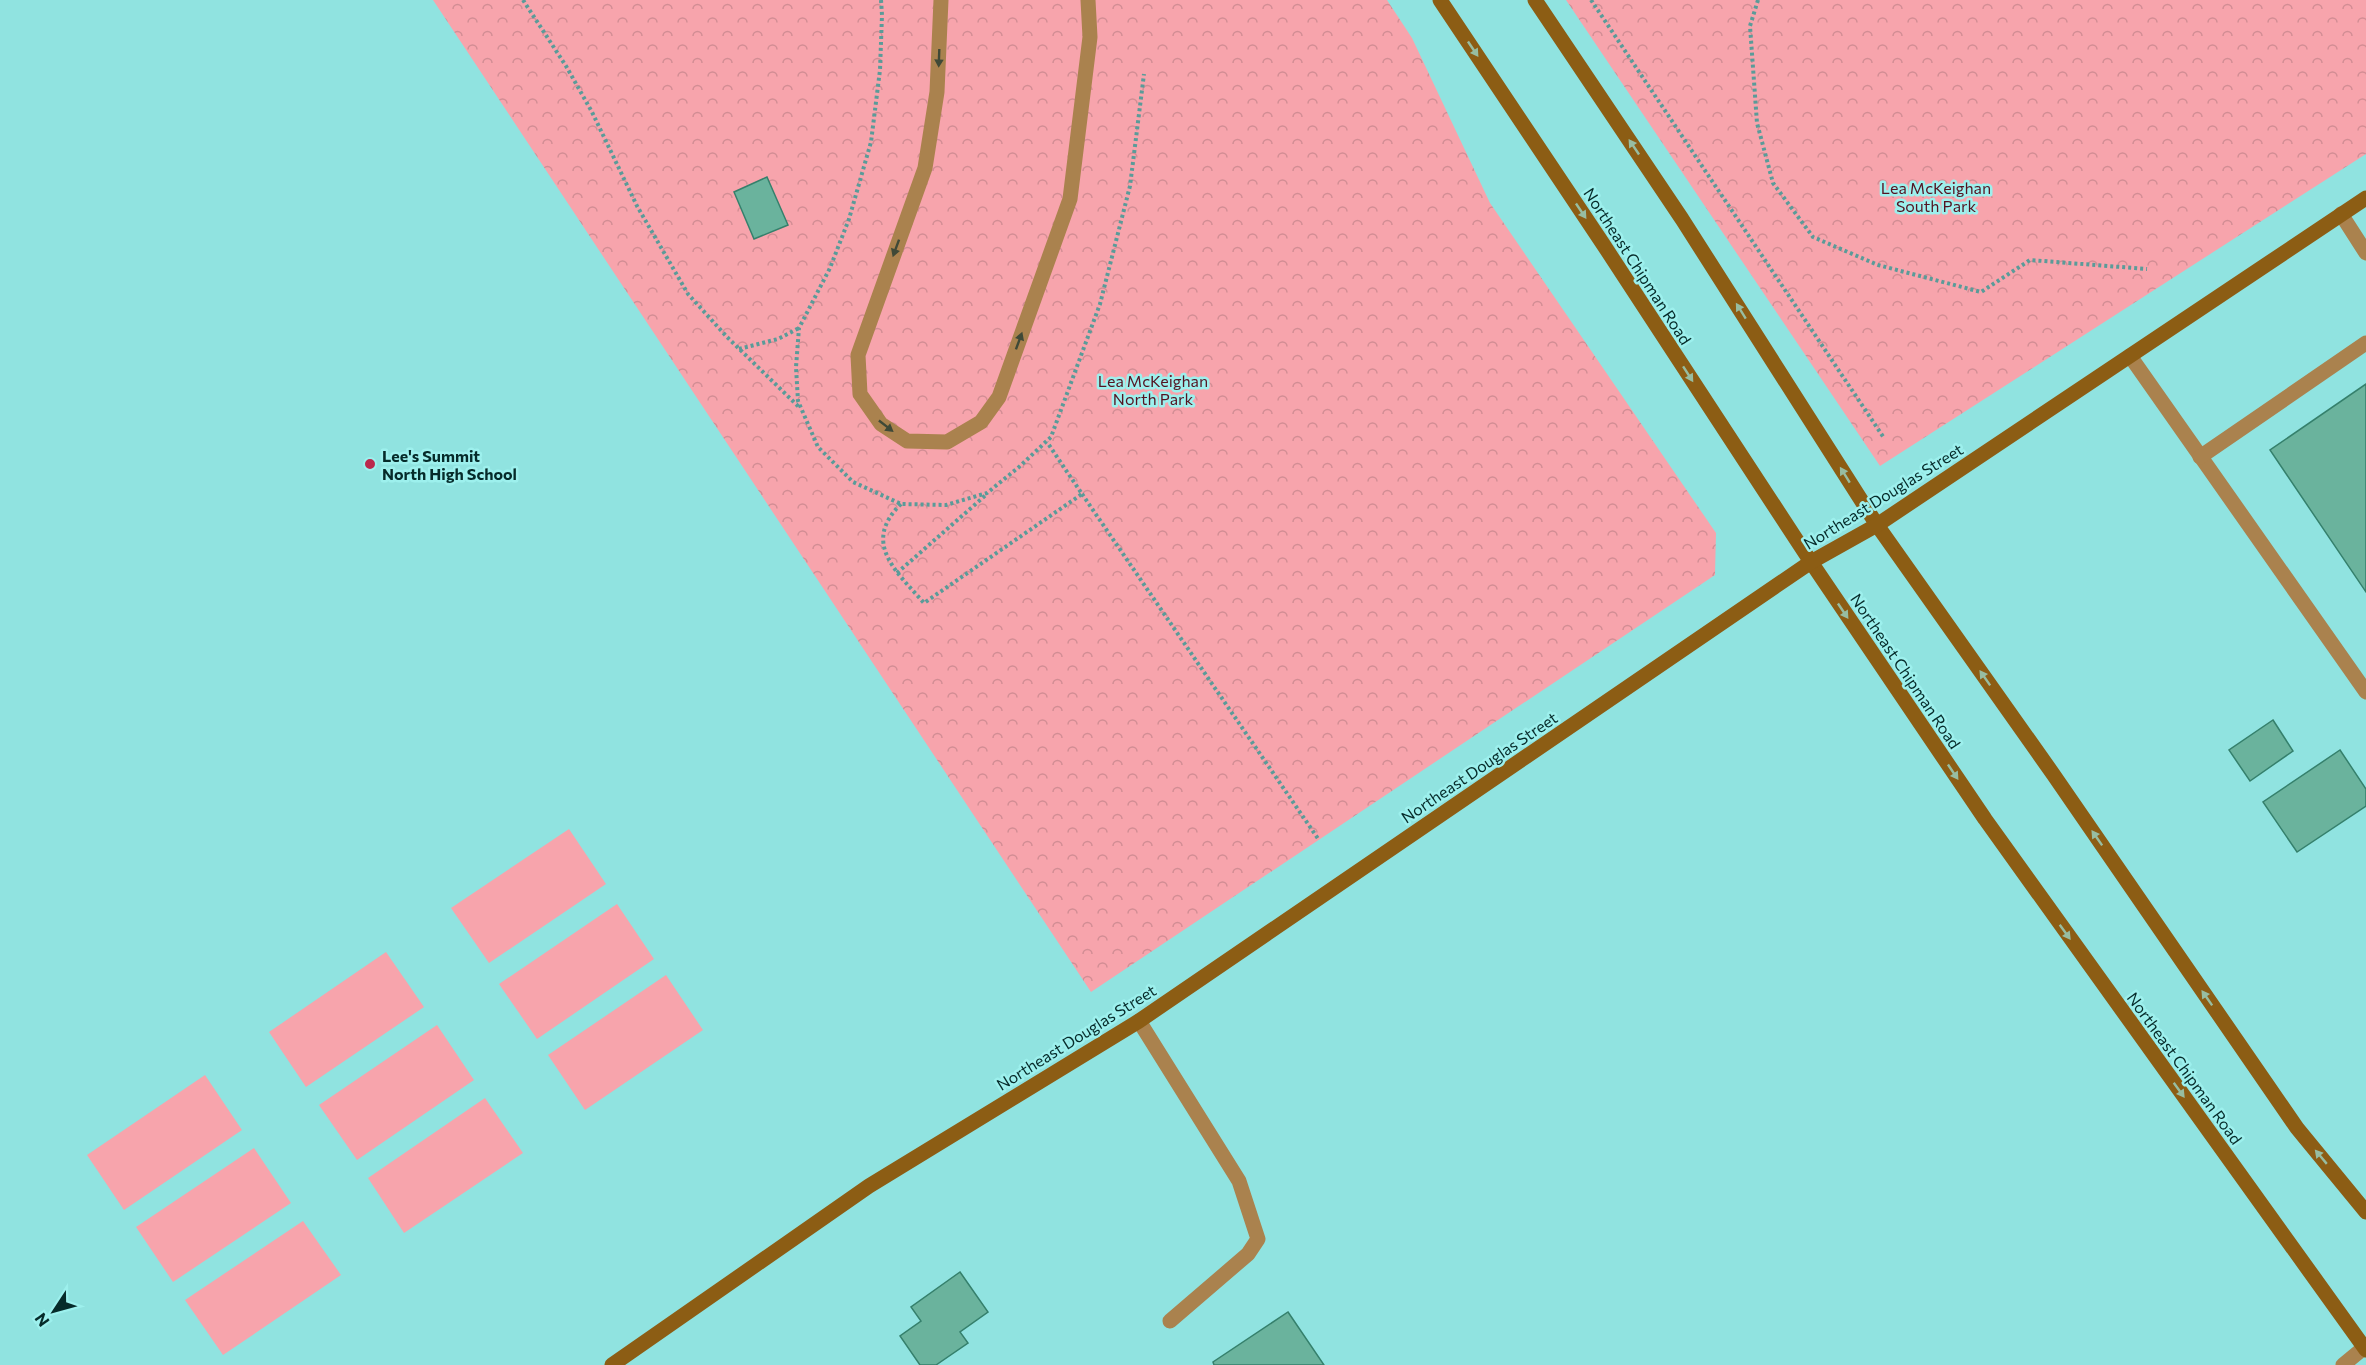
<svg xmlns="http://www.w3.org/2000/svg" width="2366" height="1365" font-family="Commissioner,sans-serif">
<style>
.grass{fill:#f7a4ac}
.park{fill:url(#park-crowns)}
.building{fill:#6ab39d;stroke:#35806c;stroke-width:1.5}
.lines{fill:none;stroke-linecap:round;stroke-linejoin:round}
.path{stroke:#5a9b99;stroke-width:4;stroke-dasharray:3 3;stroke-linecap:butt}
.service{stroke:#aa824e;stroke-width:15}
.tertiary{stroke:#aa824e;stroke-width:15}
.secondary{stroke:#8c5d14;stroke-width:15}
.oneway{fill:#97bda1}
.oneway2{fill:#3f4937}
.poi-dot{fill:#ba294c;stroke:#9df0ed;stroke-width:2}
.labels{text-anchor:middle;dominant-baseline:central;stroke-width:5;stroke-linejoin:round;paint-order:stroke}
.park-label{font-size:16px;fill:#541321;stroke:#9df0ed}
.street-label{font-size:16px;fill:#062b2a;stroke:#9df0ed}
.poi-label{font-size:16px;font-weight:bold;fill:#062b2a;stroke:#9df0ed;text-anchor:start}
</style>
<defs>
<pattern id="park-crowns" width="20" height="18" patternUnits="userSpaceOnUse" patternTransform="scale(1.5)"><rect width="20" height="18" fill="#f7a4ac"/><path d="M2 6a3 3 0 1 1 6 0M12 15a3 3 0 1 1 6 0" fill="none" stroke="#d28d94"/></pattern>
</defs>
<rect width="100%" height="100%" fill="#90e3e0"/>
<g class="grass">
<path d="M 569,829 L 606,884 L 489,963 L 451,908 Z"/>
<path d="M 617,904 L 654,959 L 537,1039 L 499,984 Z"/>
<path d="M 386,952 L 424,1007 L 306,1087 L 269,1032 Z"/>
<path d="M 666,975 L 703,1030 L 585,1110 L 548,1055 Z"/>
<path d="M 437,1025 L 474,1080 L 357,1160 L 319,1105 Z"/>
<path d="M 205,1075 L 242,1130 L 124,1210 L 87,1155 Z"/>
<path d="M 485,1098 L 523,1153 L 404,1233 L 368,1178 Z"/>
<path d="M 254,1148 L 291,1203 L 173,1282 L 136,1227 Z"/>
<path d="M 303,1221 L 341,1275 L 223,1355 L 185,1300 Z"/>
</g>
<g class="park">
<path d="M 433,0 L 1387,0 L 1412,38 L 1490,203 L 1716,533 L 1715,575 L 1091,992 Z"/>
<path d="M 1566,0 L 2366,0 L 2366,154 L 1880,466 Z"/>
</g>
<g class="building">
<path d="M 767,177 L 788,225 L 754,239 L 734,192 Z"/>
<path d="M 2366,384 L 2366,592 L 2270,450 Z"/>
<path d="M 2273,720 L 2293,751 L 2250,781 L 2229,750 Z"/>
<path d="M 2340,750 L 2366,789 L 2366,806 L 2297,852 L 2263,802 Z"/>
<path d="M 960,1272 L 988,1312 L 960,1332 L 968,1343 L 936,1365 L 920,1365 L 900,1336 L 921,1321 L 911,1307 Z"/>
<path d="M 1288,1312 L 1324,1365 L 1214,1365 L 1213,1362 Z"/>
</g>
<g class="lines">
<g class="path">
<path d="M 523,0 L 566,66 L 592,112 L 637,206 L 688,294 L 727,337 L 800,408"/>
<path d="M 881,0 L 882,15 L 880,70 L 871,142 L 849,219 L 830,268 L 799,328 L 796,367 L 798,401 L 818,447 L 853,482 L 901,504 L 946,505 L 987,493 L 1019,467 L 1051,437 L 1100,304 L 1130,186 L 1144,74"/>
<path d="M 1591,0 L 1884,438"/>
<path d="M 1758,0 L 1750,26 L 1757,123 L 1773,183 L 1813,237 L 1878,265 L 1981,292 L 2030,260 L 2147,269"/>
<path d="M 739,349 L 778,339 L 799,328"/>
<path d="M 1082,494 L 1319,840"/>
<path d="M 901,504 C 861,543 897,572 924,603 L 1082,494 L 1047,442"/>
<path d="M 897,573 L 987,494"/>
</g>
<g class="service">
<path d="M 941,0 L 937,92 L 925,168 L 858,355 L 860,394 L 881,424 L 907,441 L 947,442 L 981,422 L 999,397 L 1070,199 L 1090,37 L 1088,0"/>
<path d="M 2341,214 L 2366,253"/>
<path d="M 2130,356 L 2366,692"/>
<path d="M 2200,457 L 2366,343"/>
<path d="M 1139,1021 L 1239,1181 L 1258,1239 L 1248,1254 L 1170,1321"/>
</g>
<path class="tertiary" d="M 2343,1365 L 2366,1346"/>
<g class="secondary">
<path d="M 1440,0 L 1603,244 L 1811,562 L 1985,819 L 2366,1350"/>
<path d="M 1535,0 L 1682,219 L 1877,525 L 2053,774 L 2297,1128 L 2366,1212"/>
<path d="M 612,1365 L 869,1186 L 1139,1021 L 1811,562 L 1877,525 L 2366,198"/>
</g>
</g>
<defs><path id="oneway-solid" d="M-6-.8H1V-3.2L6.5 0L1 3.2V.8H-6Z" transform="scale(1.5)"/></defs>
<g class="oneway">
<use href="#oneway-solid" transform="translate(1473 49) rotate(56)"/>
<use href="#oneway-solid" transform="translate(1634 147) rotate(-124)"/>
<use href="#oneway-solid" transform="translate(1581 211) rotate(56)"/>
<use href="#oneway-solid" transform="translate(1741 311) rotate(-122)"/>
<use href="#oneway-solid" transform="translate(1688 374) rotate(57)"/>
<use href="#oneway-solid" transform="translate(1845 475) rotate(-122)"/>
<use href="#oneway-solid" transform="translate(1843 611) rotate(56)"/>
<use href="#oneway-solid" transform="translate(1985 678) rotate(-125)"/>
<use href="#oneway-solid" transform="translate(1953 772) rotate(56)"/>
<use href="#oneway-solid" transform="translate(2097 838) rotate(-125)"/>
<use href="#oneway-solid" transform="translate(2065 932) rotate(54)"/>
<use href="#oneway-solid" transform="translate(2207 998) rotate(-125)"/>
<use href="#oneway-solid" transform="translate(2179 1090) rotate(54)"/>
<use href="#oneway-solid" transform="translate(2321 1157) rotate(-130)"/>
</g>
<g class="oneway2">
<use href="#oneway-solid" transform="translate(939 58) rotate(92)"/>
<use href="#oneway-solid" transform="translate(896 248) rotate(110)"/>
<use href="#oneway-solid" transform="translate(1019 341) rotate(-70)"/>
<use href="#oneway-solid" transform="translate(886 426) rotate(38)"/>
</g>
<circle class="poi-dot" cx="370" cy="464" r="6"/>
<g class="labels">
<g class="park-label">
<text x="1936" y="187">Lea McKeighan<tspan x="1936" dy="18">South Park</tspan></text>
<text x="1153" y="380">Lea McKeighan<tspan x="1153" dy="18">North Park</tspan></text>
</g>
<g class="street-label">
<text transform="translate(1638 266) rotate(57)">Northeast Chipman Road</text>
<text transform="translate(1883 496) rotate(-32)">Northeast Douglas Street</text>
<text transform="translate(1906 671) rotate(56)">Northeast Chipman Road</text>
<text transform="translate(1479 767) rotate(-34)">Northeast Douglas Street</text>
<text transform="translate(1076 1037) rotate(-32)">Northeast Douglas Street</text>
<text transform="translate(2185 1068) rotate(54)">Northeast Chipman Road</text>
</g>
<g class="poi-label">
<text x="382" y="455">Lee's Summit<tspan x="382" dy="18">North High School</tspan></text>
</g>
</g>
<g transform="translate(54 1311) rotate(234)" stroke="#9df0ed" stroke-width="4.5" paint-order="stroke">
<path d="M0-4.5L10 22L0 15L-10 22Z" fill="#062b2a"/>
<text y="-9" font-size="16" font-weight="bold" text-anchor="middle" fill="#062b2a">N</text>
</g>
</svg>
